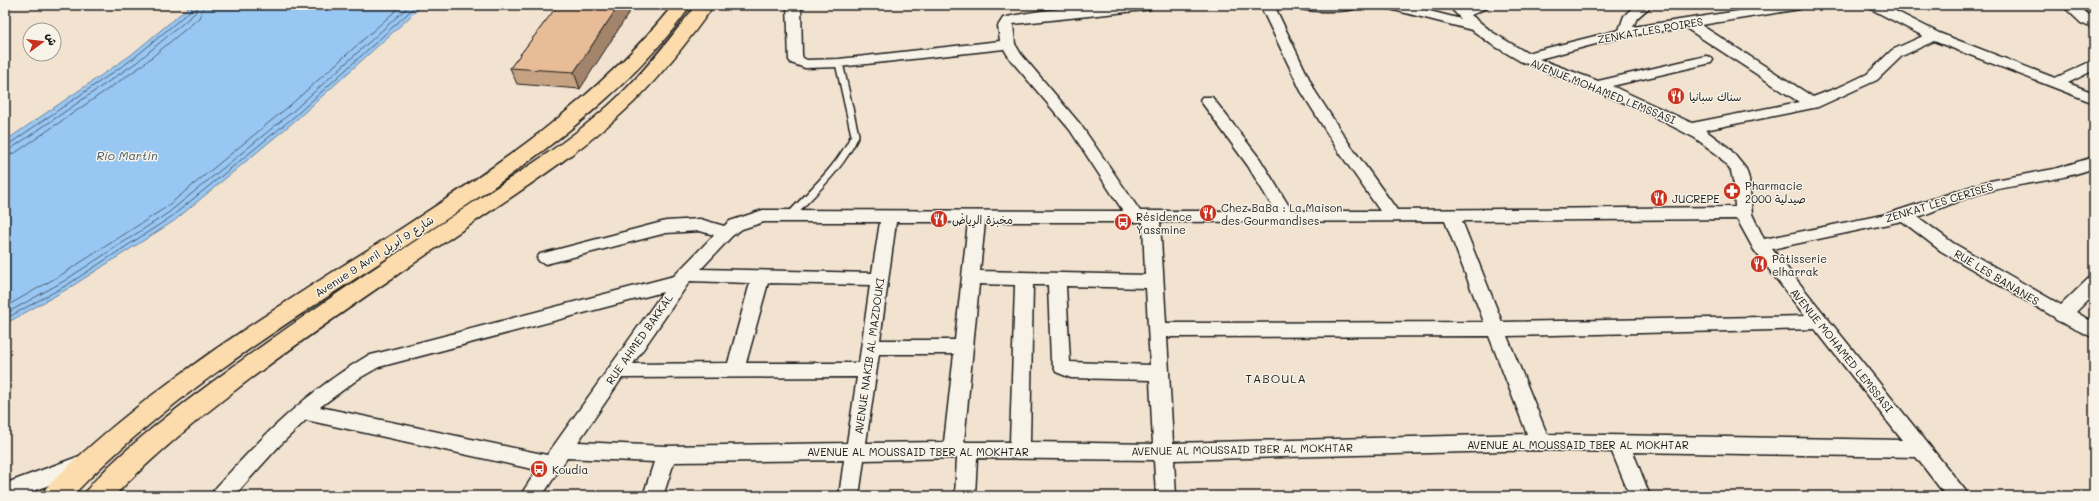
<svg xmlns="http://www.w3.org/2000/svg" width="2099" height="501" font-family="Mali,'Playpen Sans Arabic',sans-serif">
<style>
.water{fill:#99c7f3;stroke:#67839d}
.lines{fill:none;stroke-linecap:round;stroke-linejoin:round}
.shore{stroke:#4e6072;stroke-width:1}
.lane-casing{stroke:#1c1c1c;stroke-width:10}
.street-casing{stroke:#1c1c1c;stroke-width:3}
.highway-casing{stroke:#1c1c1c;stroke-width:3}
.lane{stroke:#f7f3e8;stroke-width:7}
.street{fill:#f7f3e8;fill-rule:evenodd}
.highway{fill:#fcdcac;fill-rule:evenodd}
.wall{fill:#c7a282;stroke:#1c1c1c}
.shaded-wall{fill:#a2846a;stroke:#1c1c1c}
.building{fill:#e7bc97;stroke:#1c1c1c}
.labels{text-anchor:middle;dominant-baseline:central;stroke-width:3;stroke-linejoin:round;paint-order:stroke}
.street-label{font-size:11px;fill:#1c1c1c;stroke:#f7f3e8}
.poi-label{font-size:11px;fill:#1c1c1c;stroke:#f7f3e8;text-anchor:start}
.water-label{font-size:12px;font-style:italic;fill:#485867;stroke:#f7f3e8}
.neighbourhood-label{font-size:12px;letter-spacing:1px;fill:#1c1c1c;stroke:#f7f3e8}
</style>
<rect width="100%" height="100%" fill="#f2e2d0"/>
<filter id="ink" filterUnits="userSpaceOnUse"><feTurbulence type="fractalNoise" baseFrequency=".025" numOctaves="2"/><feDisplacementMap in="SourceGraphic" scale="8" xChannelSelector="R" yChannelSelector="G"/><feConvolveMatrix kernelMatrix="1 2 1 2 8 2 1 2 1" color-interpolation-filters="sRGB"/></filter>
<g filter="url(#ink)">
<path class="water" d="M 191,5 L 423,5 L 297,119 L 174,221 L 69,288 L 5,324 L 5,141 L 131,55 Z"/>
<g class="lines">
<g class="shore">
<path d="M 5,144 L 9,144 L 134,58 L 191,10 L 193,5"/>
<path d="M 5,149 L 12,148 L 137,62 L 195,13 L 198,5"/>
<path d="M 5,155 L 15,153 L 140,67 L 199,18 L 204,5"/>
<path d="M 5,307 L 61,275 L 165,208 L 288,107 L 402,5"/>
<path d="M 5,314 L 64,281 L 168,213 L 292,112 L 410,5"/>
<path d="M 5,319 L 67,285 L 171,217 L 295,116 L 417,5"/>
</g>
<defs>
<path id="lane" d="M 791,215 C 814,190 841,167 855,135 L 839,63"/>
<g id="street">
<path d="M 787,5 L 801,5 L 802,55 L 803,58 L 807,60 L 839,59 L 1000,41 L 998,26 L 1003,18 C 1048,7 1104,5 1151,5 L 1150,9 L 1145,10 L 1013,24 L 1015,44 L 1021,54 L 1080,124 L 1140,211 L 1275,211 L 1248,166 L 1200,100 L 1202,97 L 1212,97 L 1260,159 L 1292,211 L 1380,211 L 1337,149 L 1301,91 L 1260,5 L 1274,5 L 1315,91 L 1348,142 L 1397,210 L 1735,207 L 1734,185 L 1731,171 L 1718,155 L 1695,138 L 1635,107 L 1520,61 L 1491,44 L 1472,30 L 1386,8 L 1384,5 L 1406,5 L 1461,19 L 1448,5 L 1462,5 L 1465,8 L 1471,5 L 1489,5 L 1487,8 L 1471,15 L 1492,32 L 1527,53 L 1619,30 L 1624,16 L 1635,5 L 1652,5 L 1637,18 L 1633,27 L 1778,5 L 1807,5 L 1800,9 L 1701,25 L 1813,97 L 1842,86 L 1867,74 L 1892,50 L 1923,36 L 1869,8 L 1867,5 L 1884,5 L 1939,33 L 2055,78 L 2094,60 L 2094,70 L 2068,83 L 2094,93 L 2094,103 L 1934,41 L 1902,56 L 1877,80 L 1818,107 L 1705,130 L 1729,148 L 1746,169 L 1749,179 L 1752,214 L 1764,239 L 1887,214 L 1985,182 L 2054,169 L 2094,157 L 2094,168 C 2059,181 2021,183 1985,192 C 1962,198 1941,209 1918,217 L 1953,243 L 2061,305 L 2088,279 L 2094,277 L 2094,294 L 2076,312 L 2094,323 L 2094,338 L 2056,320 L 2054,317 L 1941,251 L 1902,221 L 1772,249 L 1965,490 L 1968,496 L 1946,496 L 1916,457 L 1633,452 L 1650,496 L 1630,496 L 1612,452 L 1540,450 L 1174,460 L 1176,496 L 1156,496 L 1154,460 L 977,458 L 975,496 L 955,496 L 957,458 L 864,460 L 859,496 L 839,496 L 844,460 L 674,462 L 663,496 L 643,496 L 654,462 L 567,458 L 542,496 L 520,496 L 537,470 L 306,420 L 280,445 L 234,496 L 211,496 L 214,490 C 260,438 307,391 367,356 L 674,276 L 714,235 L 700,231 L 666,233 L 546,264 L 540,262 L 537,258 L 540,254 L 666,221 L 700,219 L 724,226 L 730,221 L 763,210 L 1123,211 L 1070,130 L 1010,59 L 1004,49 L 839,67 L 805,68 L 791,63 L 789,60 ZM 1686,28 L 1799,102 L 1692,123 L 1612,86 L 1711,63 L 1713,60 L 1711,57 L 1706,56 L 1598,81 L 1539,59 L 1626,36 ZM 1737,219 L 1754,250 L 1805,316 L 1502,322 L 1462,221 ZM 1445,221 L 1484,322 L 1166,323 L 1160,222 ZM 764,222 L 880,222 L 872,273 L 701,269 L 732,236 L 742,229 ZM 896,222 L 968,222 L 955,340 L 880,340 ZM 985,222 L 1143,222 L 1145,275 L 980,271 ZM 690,281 L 750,283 L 728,363 L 633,364 ZM 768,283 L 870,285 L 859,363 L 746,363 ZM 979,284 L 1015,285 L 1010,442 L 964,442 ZM 1033,285 L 1048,285 L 1051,360 L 1056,372 L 1071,378 L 1150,380 L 1153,444 L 1030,442 ZM 1066,286 L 1146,288 L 1150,365 L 1070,362 ZM 663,292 L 547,455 L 320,407 L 358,379 L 379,367 ZM 1815,329 L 1902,440 L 1547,434 L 1507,336 ZM 1489,336 L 1527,434 L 1173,443 L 1167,337 ZM 879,354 L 954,354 L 944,442 L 866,443 ZM 857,377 L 847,443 L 666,446 L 578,442 L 622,378 Z"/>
<path d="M 1293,5 L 1362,5 C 1356,13 1299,13 1293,5 Z"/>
<path d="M 2062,5 L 2077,5 L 2094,19 L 2094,29 L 2081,23 Z"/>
<path d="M 88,453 L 95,455 L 98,461 L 95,467 L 21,496 L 5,496 L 5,485 L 12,481 Z"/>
</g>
<g id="highway">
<path d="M 673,5 L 691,5 C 637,83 556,143 479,197 C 341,292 189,374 72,496 L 42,496 L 46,488 C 147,386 272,311 393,234 C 495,168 597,100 673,5 Z"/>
<path d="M 696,5 L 714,5 C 690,39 663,73 634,102 C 579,155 512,196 449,239 C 334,319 213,396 114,496 L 84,496 C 89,484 100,476 109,466 C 140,437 173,411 207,386 C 290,324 376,267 462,210 C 516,174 575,139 622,93 C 649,66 673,35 696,5 Z"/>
</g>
</defs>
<use href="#lane" class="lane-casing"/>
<use href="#street" class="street-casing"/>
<use href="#highway" class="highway-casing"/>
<use href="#lane" class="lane"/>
<use href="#street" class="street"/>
<use href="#highway" class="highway"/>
</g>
<path class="wall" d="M 558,5 L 580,89 L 517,84 L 510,68 Z"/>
<path class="shaded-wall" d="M 619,5 L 634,5 L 580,89 L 574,72 Z"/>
<path class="building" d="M 558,5 L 619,5 L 574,72 L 510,68 Z"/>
</g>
<defs>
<symbol id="restaurant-disc" viewBox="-11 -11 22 22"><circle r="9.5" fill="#c8321e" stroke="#f7f3e8"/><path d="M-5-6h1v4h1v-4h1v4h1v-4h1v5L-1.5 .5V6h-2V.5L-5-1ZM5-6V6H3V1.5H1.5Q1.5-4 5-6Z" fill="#fff"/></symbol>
<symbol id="pharmacy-disc" viewBox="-11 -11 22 22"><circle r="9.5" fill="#c8321e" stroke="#f7f3e8"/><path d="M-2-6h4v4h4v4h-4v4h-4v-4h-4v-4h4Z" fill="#fff"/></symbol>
<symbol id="bus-disc" viewBox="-11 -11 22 22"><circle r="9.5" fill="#c8321e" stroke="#f7f3e8"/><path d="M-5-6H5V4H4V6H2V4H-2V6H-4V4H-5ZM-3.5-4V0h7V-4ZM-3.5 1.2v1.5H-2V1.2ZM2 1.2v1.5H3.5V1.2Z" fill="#fff"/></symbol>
</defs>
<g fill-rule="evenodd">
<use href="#restaurant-disc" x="1666" y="86" width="20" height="20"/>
<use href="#pharmacy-disc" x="1722" y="181" width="20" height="20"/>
<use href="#restaurant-disc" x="1649" y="188" width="20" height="20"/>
<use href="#restaurant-disc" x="1198" y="203" width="20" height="20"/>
<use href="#restaurant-disc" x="929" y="209" width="20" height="20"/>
<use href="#bus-disc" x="1113" y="212" width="20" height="20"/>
<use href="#restaurant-disc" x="1749" y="254" width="20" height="20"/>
<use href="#bus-disc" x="529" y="459" width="20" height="20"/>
</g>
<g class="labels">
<g class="street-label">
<text transform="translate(1650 30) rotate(-10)">ZENKAT LES POIRES</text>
<text transform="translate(1603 91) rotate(22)">AVENUE MOHAMED LEMSSASI</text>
<text transform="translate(1939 202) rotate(-17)">ZENKAT LES CERISES</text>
<text transform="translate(374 256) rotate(-33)">Avenue 9 Avril شارع 9 أبريل</text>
<text transform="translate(1997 277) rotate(31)">RUE LES BANANES</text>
<text transform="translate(639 339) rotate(-55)">RUE AHMED BAKKAL</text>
<text transform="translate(1842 350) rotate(51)">AVENUE MOHAMED LEMSSASI</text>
<text transform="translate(869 356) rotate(-82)">AVENUE NAKIB AL MAZDOUKI</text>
<text x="1578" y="444">AVENUE AL MOUSSAID TBER AL MOKHTAR</text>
<text transform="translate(1242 449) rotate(-1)">AVENUE AL MOUSSAID TBER AL MOKHTAR</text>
<text x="918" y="451">AVENUE AL MOUSSAID TBER AL MOKHTAR</text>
</g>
<g class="poi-label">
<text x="1689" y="96">سناك سبانيا</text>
<text x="1745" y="185">Pharmacie<tspan x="1745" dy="13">2000 صيدلية</tspan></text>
<text x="1672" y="198">JUCREPE</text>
<text x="1221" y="207">Chez BaBa : La Maison<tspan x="1221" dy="13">des Gourmandises</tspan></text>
<text x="1136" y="216">Résidence<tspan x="1136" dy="13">Yassmine</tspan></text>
<text x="952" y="219">مخبزة الرِياضْ</text>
<text x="1772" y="258">Pâtisserie<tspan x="1772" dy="13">elharrak</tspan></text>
<text x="552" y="469">Koudia</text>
</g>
<g class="water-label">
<text x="127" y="155">Río Martín</text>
</g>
<g class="neighbourhood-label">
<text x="1276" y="378">TABOULA</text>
</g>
</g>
<rect width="2099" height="501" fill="none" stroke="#f7f3e8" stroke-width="20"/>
<rect x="10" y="10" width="2079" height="481" fill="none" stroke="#1c1c1c" stroke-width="1.5" filter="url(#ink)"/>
<g transform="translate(42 42) rotate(75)"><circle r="19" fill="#f7f3e8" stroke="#9f9d96"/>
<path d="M0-3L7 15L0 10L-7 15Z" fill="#c8321e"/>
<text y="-6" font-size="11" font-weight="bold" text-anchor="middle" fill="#1c1c1c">ش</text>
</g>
</svg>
